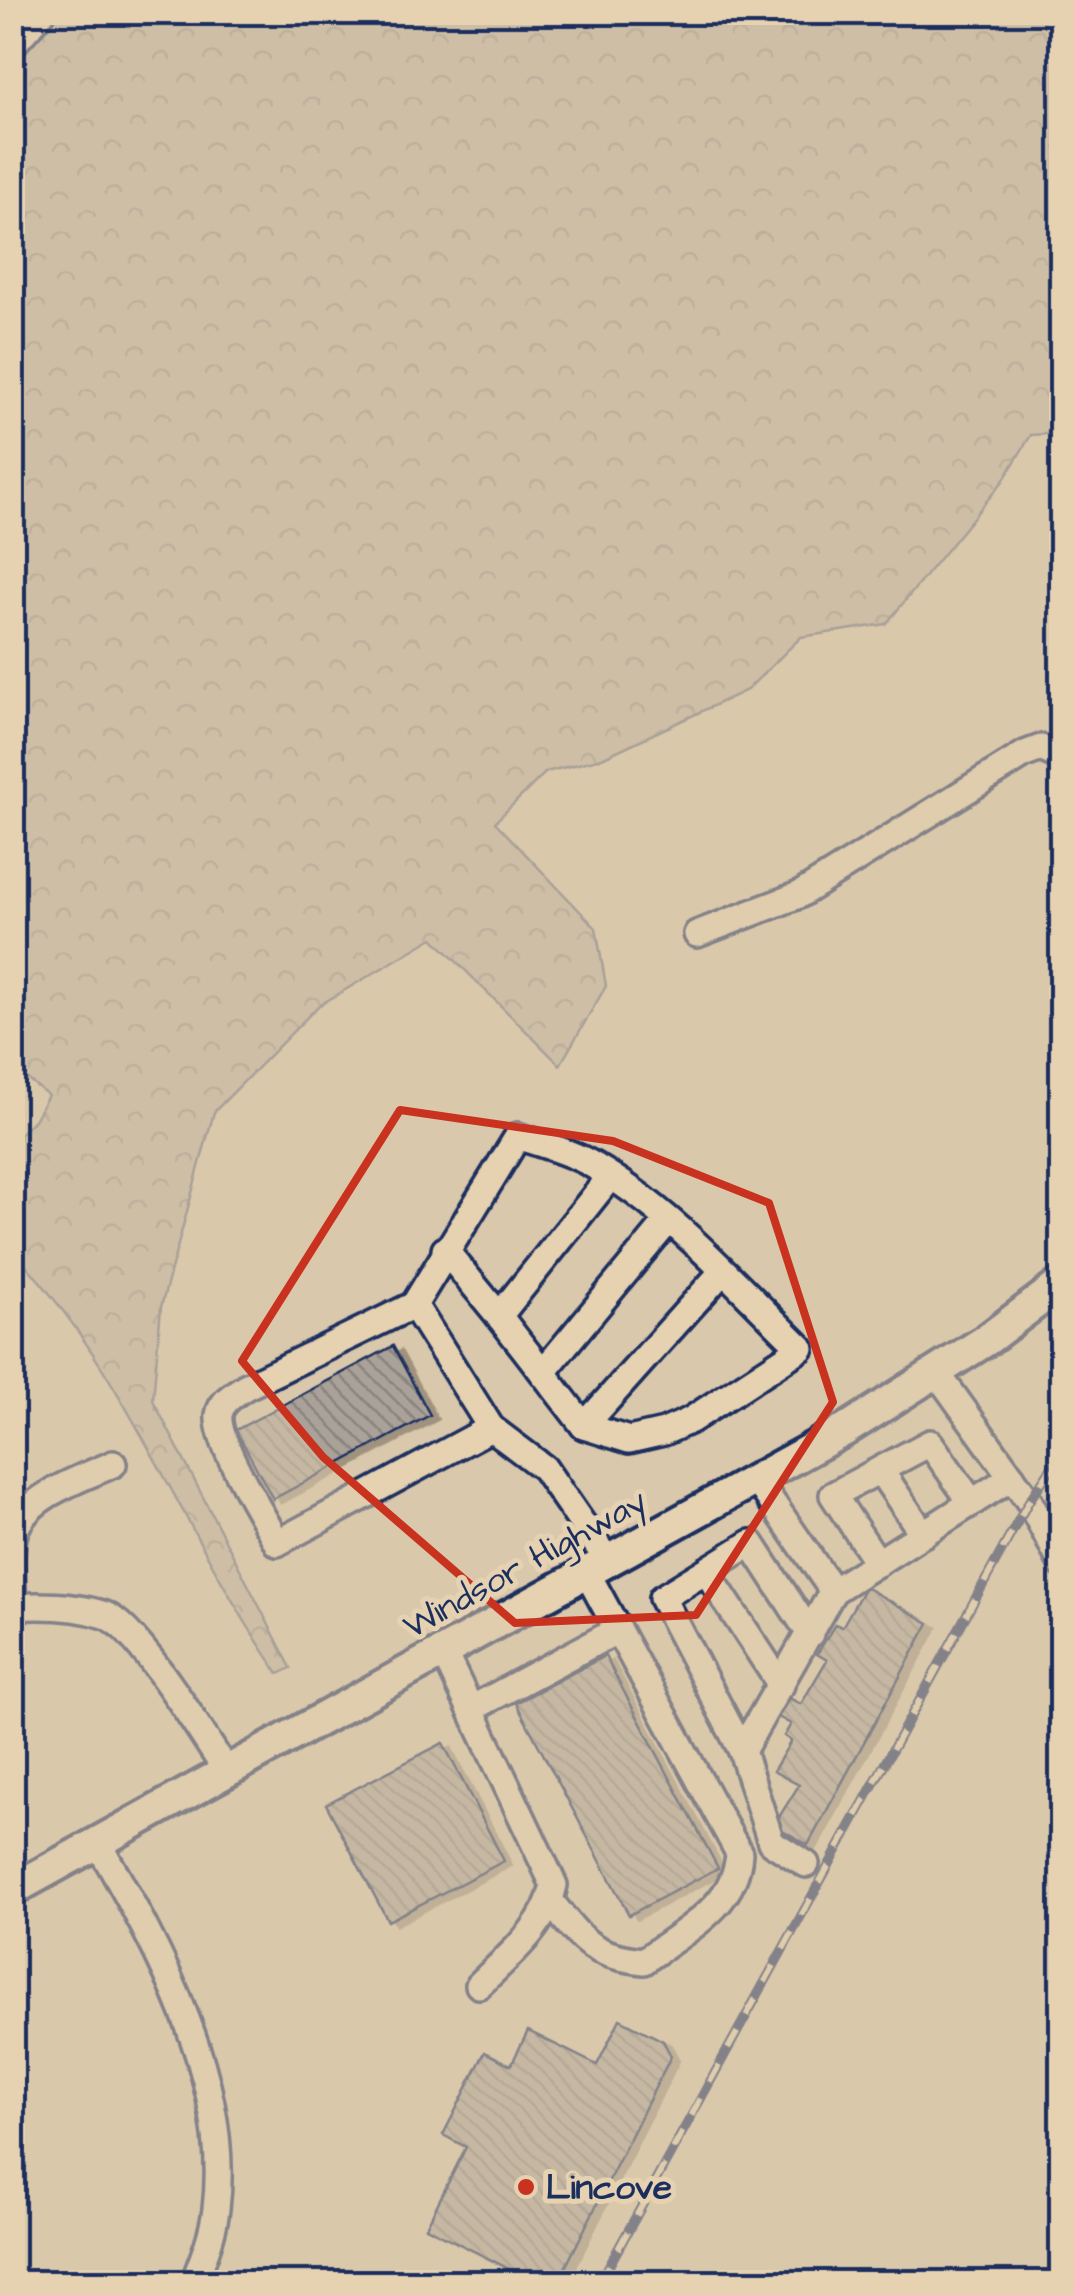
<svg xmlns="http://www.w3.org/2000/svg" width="1074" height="2295" font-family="'Architects Daughter',sans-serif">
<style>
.forest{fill:url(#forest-crowns);stroke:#6c7080;stroke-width:2.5}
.building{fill:url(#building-back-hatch);stroke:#1b2f5e;stroke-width:2.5;filter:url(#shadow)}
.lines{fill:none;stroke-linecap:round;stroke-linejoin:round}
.minor-casing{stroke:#1b2f5e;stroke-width:32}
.major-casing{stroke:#1b2f5e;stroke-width:38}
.minor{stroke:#e6d2b1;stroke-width:25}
.major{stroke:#e6d2b1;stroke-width:30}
.rail-casing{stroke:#1b2f5e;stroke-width:10}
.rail{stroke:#e6d2b1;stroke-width:6;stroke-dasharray:19;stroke-linecap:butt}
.marked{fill:none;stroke:#c8321e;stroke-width:8;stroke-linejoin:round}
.poi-dot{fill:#c8321e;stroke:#e6d2b1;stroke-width:4}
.labels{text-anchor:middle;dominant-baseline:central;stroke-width:10;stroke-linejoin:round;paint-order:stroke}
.street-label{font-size:35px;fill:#1b2f5e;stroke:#e6d2b1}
.poi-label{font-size:35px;font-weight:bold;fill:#1b2f5e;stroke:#e6d2b1;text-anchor:start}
</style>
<defs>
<pattern id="forest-crowns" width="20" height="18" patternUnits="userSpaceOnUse" patternTransform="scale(2.5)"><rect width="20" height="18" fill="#beb2a1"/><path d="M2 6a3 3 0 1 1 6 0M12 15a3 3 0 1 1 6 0" fill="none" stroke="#9a9186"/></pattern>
<pattern id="building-back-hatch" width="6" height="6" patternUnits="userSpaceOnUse" patternTransform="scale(2.5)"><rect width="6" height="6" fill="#aaa298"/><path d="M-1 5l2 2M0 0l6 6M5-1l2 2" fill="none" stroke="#8a847f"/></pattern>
<filter id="shadow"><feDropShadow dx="8" dy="4.5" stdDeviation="0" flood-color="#0004"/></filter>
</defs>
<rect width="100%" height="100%" fill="#dac8ac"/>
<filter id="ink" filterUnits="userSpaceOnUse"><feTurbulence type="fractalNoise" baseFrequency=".01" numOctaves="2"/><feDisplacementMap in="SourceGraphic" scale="20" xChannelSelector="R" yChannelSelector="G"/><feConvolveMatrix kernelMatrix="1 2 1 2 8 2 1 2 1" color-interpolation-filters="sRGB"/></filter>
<g filter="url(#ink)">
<path class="forest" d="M 13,13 L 1061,13 L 1061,433 L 1031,435 L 1003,481 L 886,624 L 801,637 L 747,690 L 602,758 L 546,772 L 495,822 L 596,928 L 606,986 L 560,1065 L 433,938 L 318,1006 L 214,1112 L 161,1307 L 153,1400 L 291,1668 L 279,1674 C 184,1537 128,1372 13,1251 L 13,1141 L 34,1120 L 48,1095 L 12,1067 Z"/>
<g class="building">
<path d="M 393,1346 L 430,1415 L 273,1499 L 236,1430 Z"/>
<path d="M 865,1587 L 929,1623 L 808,1845 L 774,1825 L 799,1785 L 773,1771 L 791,1741 L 784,1736 L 791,1724 L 778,1717 L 789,1698 L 801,1704 L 827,1660 L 817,1654 L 835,1624 L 842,1627 Z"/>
<path d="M 605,1656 L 718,1868 L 629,1915 L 516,1703 Z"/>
<path d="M 443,1743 L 504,1861 L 388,1921 L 326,1804 Z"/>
<path d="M 620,2019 L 663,2041 L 671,2056 L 558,2282 L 535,2282 L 426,2227 L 466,2147 L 443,2135 L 485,2052 L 511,2065 L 528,2031 L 597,2065 Z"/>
</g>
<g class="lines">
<defs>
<g id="minor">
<path d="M 12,45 L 42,12"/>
<path d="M 697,934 L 799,895 L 1025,754 L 1041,748 L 1062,758"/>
<path d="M 445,1250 L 499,1316"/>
<path d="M 414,1305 L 245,1387 C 235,1394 221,1401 219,1415 C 216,1443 263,1515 277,1543 L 491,1428"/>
<path d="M 543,1372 L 668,1221"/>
<path d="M 937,1373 L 1029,1501 L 1062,1564"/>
<path d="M 584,1426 L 722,1272"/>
<path d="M 880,1470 L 923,1534"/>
<path d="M 756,1479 L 833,1591 L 1012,1477"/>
<path d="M 608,1561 L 544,1468 L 491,1428 L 414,1305 L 518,1136 C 542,1145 569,1151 591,1164 C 671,1209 736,1285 801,1348 L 691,1420 L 664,1432 L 629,1440 L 584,1426 L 499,1316 L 610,1177"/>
<path d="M 878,1563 L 833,1495 L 930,1443 L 972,1503"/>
<path d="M 706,1571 L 781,1685"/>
<path d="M 12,1607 C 41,1605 77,1606 105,1615 C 136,1625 206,1740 227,1772"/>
<path d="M 13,1607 C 13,1584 7,1549 16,1528 C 30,1494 83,1478 113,1464"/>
<path d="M 810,1634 L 751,1543 L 662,1598 L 742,1751 L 833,1591"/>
<path d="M 444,1653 L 554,1885 C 546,1927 508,1956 479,1985"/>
<path d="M 471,1709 L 618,1630"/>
<path d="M 742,1751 L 771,1842 L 806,1864"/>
<path d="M 98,1843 C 159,1950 232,2081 216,2209 C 213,2235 203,2259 194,2282"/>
<path d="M 551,1902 C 582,1941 592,1956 644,1961 C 683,1931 736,1907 739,1853 L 587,1573"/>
</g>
<path id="major" d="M 12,1890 L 845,1430 L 988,1339 L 1062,1283"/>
</defs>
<use href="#minor" class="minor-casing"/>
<use href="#major" class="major-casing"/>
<use href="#minor" class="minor"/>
<use href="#major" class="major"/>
<defs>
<path id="rail" d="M 600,2282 L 1029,1501 L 1062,1452"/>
</defs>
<use href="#rail" class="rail-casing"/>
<use href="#rail" class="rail"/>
</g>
</g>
<path d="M0 0H1074V2295H0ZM 400,1110 L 613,1141 L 769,1203 L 833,1402 L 696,1615 L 515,1623 L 323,1457 L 242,1361 Z" fill="#dac8ac" fill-opacity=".55" fill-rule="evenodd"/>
<path class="marked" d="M 400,1110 L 613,1141 L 769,1203 L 833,1402 L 696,1615 L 515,1623 L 323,1457 L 242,1361 Z"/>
<circle class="poi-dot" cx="526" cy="2187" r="10"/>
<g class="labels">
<g class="street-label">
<text transform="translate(525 1564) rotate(-29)">Windsor Highway</text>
</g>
<g class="poi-label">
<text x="546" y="2187">Lincove</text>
</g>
</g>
<rect width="1074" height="2295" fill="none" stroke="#e6d2b1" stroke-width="50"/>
<rect x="25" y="25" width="1024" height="2245" fill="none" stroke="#1b2f5e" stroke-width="4" filter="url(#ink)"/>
</svg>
